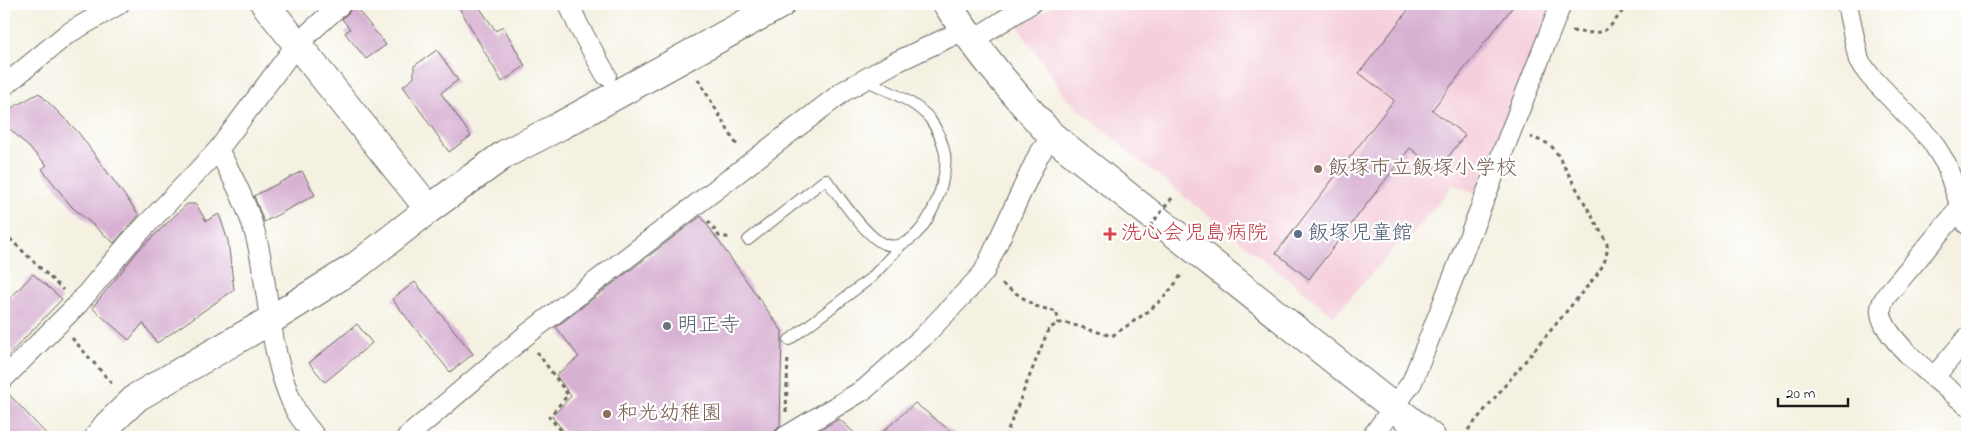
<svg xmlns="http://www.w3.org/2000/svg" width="1971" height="441" font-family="'Indie Flower','Klee One',sans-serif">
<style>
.built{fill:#f5cfdb}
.building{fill:#d7b0d2}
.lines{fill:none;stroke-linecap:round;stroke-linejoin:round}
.lane-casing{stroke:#686761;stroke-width:12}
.street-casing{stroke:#686761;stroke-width:22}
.secondary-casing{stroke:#686761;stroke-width:30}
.path{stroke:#686761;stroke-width:3;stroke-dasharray:4 4;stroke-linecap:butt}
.lane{stroke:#fff;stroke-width:10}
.street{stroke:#fff;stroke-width:20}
.secondary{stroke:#fff;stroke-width:28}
.path-bridge{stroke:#686761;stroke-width:3;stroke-dasharray:4 4;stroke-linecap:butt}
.education-dot{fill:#8d6e63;stroke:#fff;stroke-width:2}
.health-dot{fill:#e0444e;stroke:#fff;stroke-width:2}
.service-dot{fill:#5c6f8a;stroke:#fff;stroke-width:2}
.worship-dot{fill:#6b7280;stroke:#fff;stroke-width:2}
.labels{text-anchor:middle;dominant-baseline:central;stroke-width:4.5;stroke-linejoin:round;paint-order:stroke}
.education-label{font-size:21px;fill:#785e54;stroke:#fff;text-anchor:start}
.health-label{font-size:21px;fill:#be3a42;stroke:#fff;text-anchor:start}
.service-label{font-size:21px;fill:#4e5e75;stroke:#fff;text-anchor:start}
.worship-label{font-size:21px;fill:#5b616d;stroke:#fff;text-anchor:start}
</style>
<rect width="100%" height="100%" fill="#fff"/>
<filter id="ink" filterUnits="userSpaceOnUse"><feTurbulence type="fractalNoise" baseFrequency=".02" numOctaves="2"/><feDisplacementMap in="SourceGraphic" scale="10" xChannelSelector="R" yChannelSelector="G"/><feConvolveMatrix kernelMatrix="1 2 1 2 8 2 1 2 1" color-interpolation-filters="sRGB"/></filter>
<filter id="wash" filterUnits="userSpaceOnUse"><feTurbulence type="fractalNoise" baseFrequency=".0096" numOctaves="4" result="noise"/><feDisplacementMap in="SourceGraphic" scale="20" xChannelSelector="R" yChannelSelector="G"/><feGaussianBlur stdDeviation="1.12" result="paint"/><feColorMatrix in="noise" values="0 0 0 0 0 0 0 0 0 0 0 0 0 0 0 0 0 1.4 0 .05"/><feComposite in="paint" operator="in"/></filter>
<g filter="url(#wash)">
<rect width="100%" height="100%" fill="#f4f1e1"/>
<path class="built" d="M 1055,4 L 1553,4 L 1476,193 L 1453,185 L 1409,238 L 1396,246 L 1334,316 L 1130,153 L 1067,99 L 1018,26 Z"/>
<g id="blocks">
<g class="building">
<path d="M 353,4 L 386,45 L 366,59 L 345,33 L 350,29 L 342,19 L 349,12 Z"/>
<path d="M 457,4 L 477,4 L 496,31 L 503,26 L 525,66 L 502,82 Z"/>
<path d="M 1413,4 L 1515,4 L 1432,110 L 1465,135 L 1438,170 L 1410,148 L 1309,279 L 1276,253 L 1394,100 L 1359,73 Z"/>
<path d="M 437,50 L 458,80 L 441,93 L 471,136 L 449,152 L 403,86 L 414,78 L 414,66 Z"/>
<path d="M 39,93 L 78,132 L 139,215 L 114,243 L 71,206 L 42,169 L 47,165 L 4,123 L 4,112 Z"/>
<path d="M 302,171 L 315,195 L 264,222 L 254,196 Z"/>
<path d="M 187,204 L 196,204 L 206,221 L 219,214 L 228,241 L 234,290 L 157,343 L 143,323 L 129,340 L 92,308 L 138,251 Z"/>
<path d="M 701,216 L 782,331 L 780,426 L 775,431 L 773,437 L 569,437 L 552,417 L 571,396 L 556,375 L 579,357 L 556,327 Z"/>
<path d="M 33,274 L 62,299 L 4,360 L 4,305 Z"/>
<path d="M 415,282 L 473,354 L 450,372 L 392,299 Z"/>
<path d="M 357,324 L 372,343 L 325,382 L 309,363 Z"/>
<path d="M 4,390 L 5,390 L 49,437 L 4,437 Z"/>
<path d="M 915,403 L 958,437 L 877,437 Z"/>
<path d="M 839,419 L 859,437 L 808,437 Z"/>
</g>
</g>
</g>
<g filter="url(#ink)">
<use href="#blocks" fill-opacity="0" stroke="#686761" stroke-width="1"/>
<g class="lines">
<defs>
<g id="lane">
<path d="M 748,240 L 826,179 C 838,195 866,237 884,244 C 922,257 949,182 945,154 C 943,143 937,129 930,119 C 914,100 887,91 865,80"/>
<path d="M 789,340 L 872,277 L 903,243"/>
</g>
<g id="street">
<path d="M 569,4 L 578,25 L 606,75"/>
<path d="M 1847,4 L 1859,61 L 1870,76 L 1931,140 L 1946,164 L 1967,224"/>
<path d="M 971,41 L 1030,4"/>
<path d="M 4,86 L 67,34 L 119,4"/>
<path d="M 218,150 C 235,180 251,212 258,245 C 270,300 270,358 295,409 C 300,419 309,428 315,437"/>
<path d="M 1961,207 L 1887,295 C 1883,301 1880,306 1881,313 C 1884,341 1945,386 1967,405"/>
<path d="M 1934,377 L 1967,338"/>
<path d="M 4,378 L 78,304 L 129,243 L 218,150 L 297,44 L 341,4"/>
<path d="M 407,437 L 525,336 L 844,91 L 894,63 L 964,30"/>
<path d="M 785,437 L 865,389 L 922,338 L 979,278 L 984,272 L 1038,156 L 1052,136"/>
<path d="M 1372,437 L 1412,382 L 1561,4"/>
</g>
<g id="secondary">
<path d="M 265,4 L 429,209"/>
<path d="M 947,4 C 978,52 1014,94 1052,136 L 1431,437"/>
<path d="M 99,437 L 108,425 L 137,397 L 269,321 L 355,267 L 429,209 L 505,154 L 560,126 L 781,4"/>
</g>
</defs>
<use href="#lane" class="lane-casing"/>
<use href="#street" class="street-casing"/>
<use href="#secondary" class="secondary-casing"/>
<g class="path">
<path d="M 1572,31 C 1610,36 1606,31 1628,4"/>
<path d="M 698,79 L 738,147"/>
<path d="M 708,221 L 719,236 L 732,238"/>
<path d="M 4,233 L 63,290"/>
<path d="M 1002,284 L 1035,306 L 1057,312 L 1058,324"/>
<path d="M 72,338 L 114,386"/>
<path d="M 537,352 L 568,395 L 549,417 L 567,437"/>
<path d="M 786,412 L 788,356"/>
<path d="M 1468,430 L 1595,277 C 1604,265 1608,257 1607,243 L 1555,150 L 1549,144 L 1531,137"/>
<path d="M 1005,437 L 1049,328 L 1063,322 L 1112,336 C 1141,316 1162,305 1181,275"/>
</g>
<use href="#lane" class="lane"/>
<use href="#street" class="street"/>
<use href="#secondary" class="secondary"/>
<path class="path-bridge" d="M 1140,239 L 1172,198"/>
</g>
</g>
<g class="education-dot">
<circle cx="1318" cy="169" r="5"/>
<circle cx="607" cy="414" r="5"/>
</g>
<path class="health-dot" d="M1107.5 226.5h5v5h5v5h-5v5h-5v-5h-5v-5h5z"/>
<circle class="service-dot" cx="1298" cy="234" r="5"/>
<circle class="worship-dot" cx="667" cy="326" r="5"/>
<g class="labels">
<g class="education-label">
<text x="1328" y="169">飯塚市立飯塚小学校</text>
<text x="617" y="414">和光幼稚園</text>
</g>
<g class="health-label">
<text x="1121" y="234">洗心会児島病院</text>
</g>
<g class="service-label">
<text x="1308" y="234">飯塚児童館</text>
</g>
<g class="worship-label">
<text x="677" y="326">明正寺</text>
</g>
</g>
<rect width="1971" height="441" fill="none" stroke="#fff" stroke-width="20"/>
<path d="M1778 398v8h70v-8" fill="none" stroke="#1c1c1c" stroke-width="2.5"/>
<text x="1786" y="398" font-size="15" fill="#1c1c1c" stroke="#ffffff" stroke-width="4" paint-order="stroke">20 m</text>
</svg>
